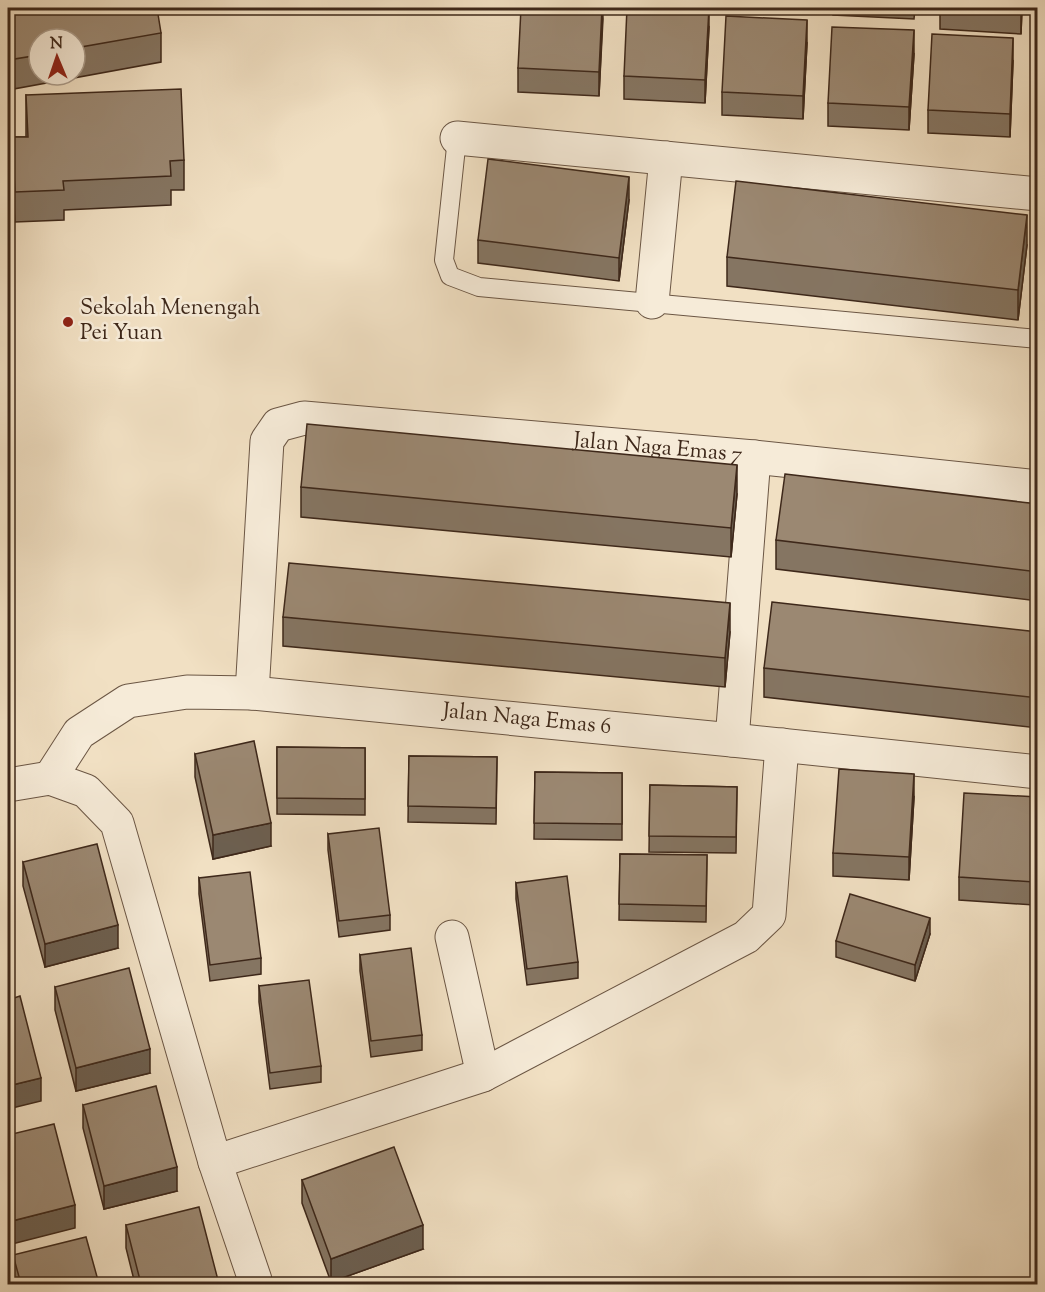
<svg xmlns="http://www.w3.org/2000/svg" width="1045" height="1292" font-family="'Sorts Mill Goudy',serif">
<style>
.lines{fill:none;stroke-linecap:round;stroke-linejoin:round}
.service-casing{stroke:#6b5644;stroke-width:20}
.minor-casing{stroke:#6b5644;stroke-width:35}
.service{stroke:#f6ebd8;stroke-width:18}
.minor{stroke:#f6ebd8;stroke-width:33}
.wall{fill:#857562;stroke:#3e281a;stroke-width:1.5;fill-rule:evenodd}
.shaded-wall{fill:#6c5f50;stroke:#3e281a;stroke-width:1.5}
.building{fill:#9b8872;stroke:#3e281a;stroke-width:1.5}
.poi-dot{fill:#8f2418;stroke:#f6ebd8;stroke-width:2}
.labels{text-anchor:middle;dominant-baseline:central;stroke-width:5;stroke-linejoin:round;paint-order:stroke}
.poi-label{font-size:22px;fill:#3e281a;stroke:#f6ebd8;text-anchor:start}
.street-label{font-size:22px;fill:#3e281a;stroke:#f6ebd8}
</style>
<rect width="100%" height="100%" fill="#f1e0c3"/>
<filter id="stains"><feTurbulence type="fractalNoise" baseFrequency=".00333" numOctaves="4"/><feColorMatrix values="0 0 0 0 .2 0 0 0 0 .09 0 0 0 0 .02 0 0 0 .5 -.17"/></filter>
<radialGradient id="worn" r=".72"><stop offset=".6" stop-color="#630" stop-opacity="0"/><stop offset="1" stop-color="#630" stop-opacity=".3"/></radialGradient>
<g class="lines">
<defs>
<path id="service" d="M 457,138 L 444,260 L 450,276 L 479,287 L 1038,339"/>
<g id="minor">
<path d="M 457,138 L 1038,194"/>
<path d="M 652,302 L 666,158"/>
<path id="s1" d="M 252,693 L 267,441 L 278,425 L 304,418 L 754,457 L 1038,487"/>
<path d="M 732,740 L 754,457"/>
<path id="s2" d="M 50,778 L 79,733 L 128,701 L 187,692 L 252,693 L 732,740 L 1038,772"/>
<path d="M 8,785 L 50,778 L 86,791 L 117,823 L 215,1162 L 255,1280"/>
<path d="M 452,937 L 483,1075"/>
<path d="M 215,1162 L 483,1075 L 746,937 L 769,915 L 782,745"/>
</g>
</defs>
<use href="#service" class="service-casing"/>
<use href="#minor" class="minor-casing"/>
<use href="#service" class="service"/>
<use href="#minor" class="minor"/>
</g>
<g class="wall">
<path d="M 8,8 L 161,33 L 161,62 L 8,90 ZM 39,39 L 75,39 L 75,75 L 39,75 Z"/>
<path d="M 603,8 L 599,96 L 518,92 L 518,68 Z"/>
<path d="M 833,8 L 915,8 L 914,19 L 833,15 Z"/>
<path d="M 940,8 L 1022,8 L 1021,34 L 940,29 Z"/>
<path d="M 709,27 L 705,103 L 624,99 L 624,76 Z"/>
<path d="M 807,43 L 803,119 L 722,115 L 722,92 Z"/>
<path d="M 914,54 L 909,130 L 828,126 L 828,103 Z"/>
<path d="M 1013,61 L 1010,137 L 928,133 L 928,110 Z"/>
<path d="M 26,95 L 184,160 L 184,190 L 171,190 L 171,205 L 64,210 L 64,220 L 15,222 L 12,167 L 12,137 L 26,137 Z"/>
<path d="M 1038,99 L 1038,146 L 1036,146 Z"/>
<path d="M 629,200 L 619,281 L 478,263 L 478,240 Z"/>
<path d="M 1027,245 L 1018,320 L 727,286 L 727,257 Z"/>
<path d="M 301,487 L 737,494 L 731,557 L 301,517 Z"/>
<path d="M 1038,504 L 1038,601 L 776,569 L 776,540 Z"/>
<path d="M 283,617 L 730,632 L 725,687 L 283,646 Z"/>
<path d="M 1038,632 L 1038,728 L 764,697 L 764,668 Z"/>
<path d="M 277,747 L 365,748 L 365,815 L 277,814 Z"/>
<path d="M 195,754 L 271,846 L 213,859 L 195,777 Z"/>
<path d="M 409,756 L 497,757 L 496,824 L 408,822 Z"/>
<path d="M 535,772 L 622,773 L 622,840 L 534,839 Z"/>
<path d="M 650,785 L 737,787 L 736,853 L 649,852 Z"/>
<path d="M 914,797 L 909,880 L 833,876 L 833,853 Z"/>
<path d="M 1038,797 L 1038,860 L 1034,905 L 959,900 L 959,877 Z"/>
<path d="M 328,834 L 390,915 L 390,930 L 339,937 L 328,850 Z"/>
<path d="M 620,854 L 707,855 L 706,922 L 619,920 Z"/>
<path d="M 23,862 L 118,948 L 45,967 L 23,886 Z"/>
<path d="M 199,878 L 261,958 L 261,974 L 210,981 L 199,894 Z"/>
<path d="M 516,883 L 578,962 L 578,978 L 527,985 L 516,899 Z"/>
<path d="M 930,934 L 915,981 L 836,957 L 836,941 Z"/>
<path d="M 360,955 L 422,1035 L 422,1050 L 371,1057 L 360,971 Z"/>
<path d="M 259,986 L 321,1066 L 321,1082 L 270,1089 L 259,1002 Z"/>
<path d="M 55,987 L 150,1073 L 76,1091 L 55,1010 Z"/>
<path d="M 83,1105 L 177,1191 L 104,1209 L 83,1128 Z"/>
<path d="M 302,1180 L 423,1249 L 331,1282 L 302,1203 Z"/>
<path d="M 126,1225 L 219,1284 L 135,1284 L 126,1248 Z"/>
<path d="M 13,1255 L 99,1284 L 15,1284 L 13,1278 Z"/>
</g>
<g class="shaded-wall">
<path d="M 602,8 L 603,19 L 599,96 L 599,72 Z"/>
<path d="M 709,8 L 709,27 L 705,103 L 705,80 Z"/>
<path d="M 1021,8 L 1022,8 L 1021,34 Z"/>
<path d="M 807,20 L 807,43 L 803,119 L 803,96 Z"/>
<path d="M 914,30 L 914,54 L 909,130 L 909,107 Z"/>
<path d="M 1013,38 L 1013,61 L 1010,137 L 1010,114 Z"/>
<path d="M 629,177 L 629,200 L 619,281 L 619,258 Z"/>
<path d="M 1027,215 L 1027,245 L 1018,320 L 1018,290 Z"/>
<path d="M 737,465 L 737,494 L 731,557 L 731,528 Z"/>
<path d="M 730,603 L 730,632 L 725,687 L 725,658 Z"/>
<path d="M 914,774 L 914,797 L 909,880 L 909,857 Z"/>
<path d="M 271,823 L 271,846 L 213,859 L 213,835 Z"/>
<path d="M 1038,837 L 1038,860 L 1034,905 L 1034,882 Z"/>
<path d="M 930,918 L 930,934 L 915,981 L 915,965 Z"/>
<path d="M 118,925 L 118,948 L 45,967 L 45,944 Z"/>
<path d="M 14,945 L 14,968 L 8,970 L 8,947 Z"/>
<path d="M 150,1049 L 150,1073 L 76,1091 L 76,1068 Z"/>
<path d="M 41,1078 L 41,1101 L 8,1109 L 8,1086 Z"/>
<path d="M 177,1167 L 177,1191 L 104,1209 L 104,1186 Z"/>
<path d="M 75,1205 L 75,1228 L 8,1245 L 8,1222 Z"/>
<path d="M 423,1225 L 423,1249 L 331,1282 L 331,1259 Z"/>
</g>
<g class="building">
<path d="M 8,8 L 157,8 L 161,33 L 75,48 L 75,39 L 39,39 L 39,55 L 8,60 Z"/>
<path d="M 521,8 L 602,8 L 599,72 L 518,68 Z"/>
<path d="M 627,8 L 709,8 L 705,80 L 624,76 Z"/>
<path d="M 967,8 L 1021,8 L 1021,11 Z"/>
<path d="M 726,16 L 807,20 L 803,96 L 722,92 Z"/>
<path d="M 832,27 L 914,30 L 909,107 L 828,103 Z"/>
<path d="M 932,34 L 1013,38 L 1010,114 L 928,110 Z"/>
<path d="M 181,89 L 184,160 L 170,161 L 171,176 L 63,181 L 64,190 L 15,192 L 12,137 L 28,137 L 26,95 Z"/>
<path d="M 1038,99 L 1038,123 L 1036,123 Z"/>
<path d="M 488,159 L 629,177 L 619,258 L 478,240 Z"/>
<path d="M 736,181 L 1027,215 L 1018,290 L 727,257 Z"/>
<path d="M 307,424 L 737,465 L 731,528 L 301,487 Z"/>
<path d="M 785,474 L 1038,504 L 1038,572 L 776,540 Z"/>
<path d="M 289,563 L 730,603 L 725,658 L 283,617 Z"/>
<path d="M 772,602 L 1038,632 L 1038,698 L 764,668 Z"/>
<path d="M 254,741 L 271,823 L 213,835 L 195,754 Z"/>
<path d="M 277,747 L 365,748 L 365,799 L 277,798 Z"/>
<path d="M 409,756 L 497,757 L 496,808 L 408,806 Z"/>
<path d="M 839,769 L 914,774 L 909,857 L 833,853 Z"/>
<path d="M 535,772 L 622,773 L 622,824 L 534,823 Z"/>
<path d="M 650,785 L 737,787 L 736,837 L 649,836 Z"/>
<path d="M 964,793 L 1038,797 L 1038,837 L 1034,882 L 959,877 Z"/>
<path d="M 379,828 L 390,915 L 339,921 L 328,834 Z"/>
<path d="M 97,844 L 118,925 L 45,944 L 23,862 Z"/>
<path d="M 620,854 L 707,855 L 706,906 L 619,904 Z"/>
<path d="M 250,872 L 261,958 L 210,965 L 199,878 Z"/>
<path d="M 567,876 L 578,962 L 527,969 L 516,883 Z"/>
<path d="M 850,894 L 930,918 L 915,965 L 836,941 Z"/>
<path d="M 8,920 L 14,945 L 8,947 Z"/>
<path d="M 411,948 L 422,1035 L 371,1041 L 360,955 Z"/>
<path d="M 129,968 L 150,1049 L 76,1068 L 55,987 Z"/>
<path d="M 309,980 L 321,1066 L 270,1073 L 259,986 Z"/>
<path d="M 20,996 L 41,1078 L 8,1086 L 8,1000 Z"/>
<path d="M 156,1086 L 177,1167 L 104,1186 L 83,1105 Z"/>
<path d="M 54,1124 L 75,1205 L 8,1222 L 8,1135 Z"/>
<path d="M 394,1147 L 423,1225 L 331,1259 L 302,1180 Z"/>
<path d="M 199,1207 L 219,1284 L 141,1284 L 126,1225 Z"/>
<path d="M 86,1237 L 99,1284 L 21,1284 L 13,1255 Z"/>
</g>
<circle class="poi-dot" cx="68" cy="322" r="6"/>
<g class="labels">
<g class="poi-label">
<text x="80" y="309">Sekolah Menengah<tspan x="80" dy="25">Pei Yuan</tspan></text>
</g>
<g class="street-label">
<text stroke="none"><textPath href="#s1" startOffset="654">Jalan Naga Emas 7</textPath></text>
<text stroke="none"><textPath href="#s2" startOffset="513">Jalan Naga Emas 6</textPath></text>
</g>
</g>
<rect width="1045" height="1292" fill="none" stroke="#f1e0c3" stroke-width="30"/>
<rect x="9" y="9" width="1027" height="1274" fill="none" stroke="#3e281a" stroke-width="3"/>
<rect x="15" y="15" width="1015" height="1262" fill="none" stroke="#3e281a" stroke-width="1.5"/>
<g transform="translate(57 57) rotate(358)"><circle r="28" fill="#f6ebd8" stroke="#ac9d8c" stroke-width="1.5"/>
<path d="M0-4.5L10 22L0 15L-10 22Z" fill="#8f2418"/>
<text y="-9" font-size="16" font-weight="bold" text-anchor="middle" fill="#3e281a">N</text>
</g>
<rect width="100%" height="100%" filter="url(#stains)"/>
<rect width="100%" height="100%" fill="url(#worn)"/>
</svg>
